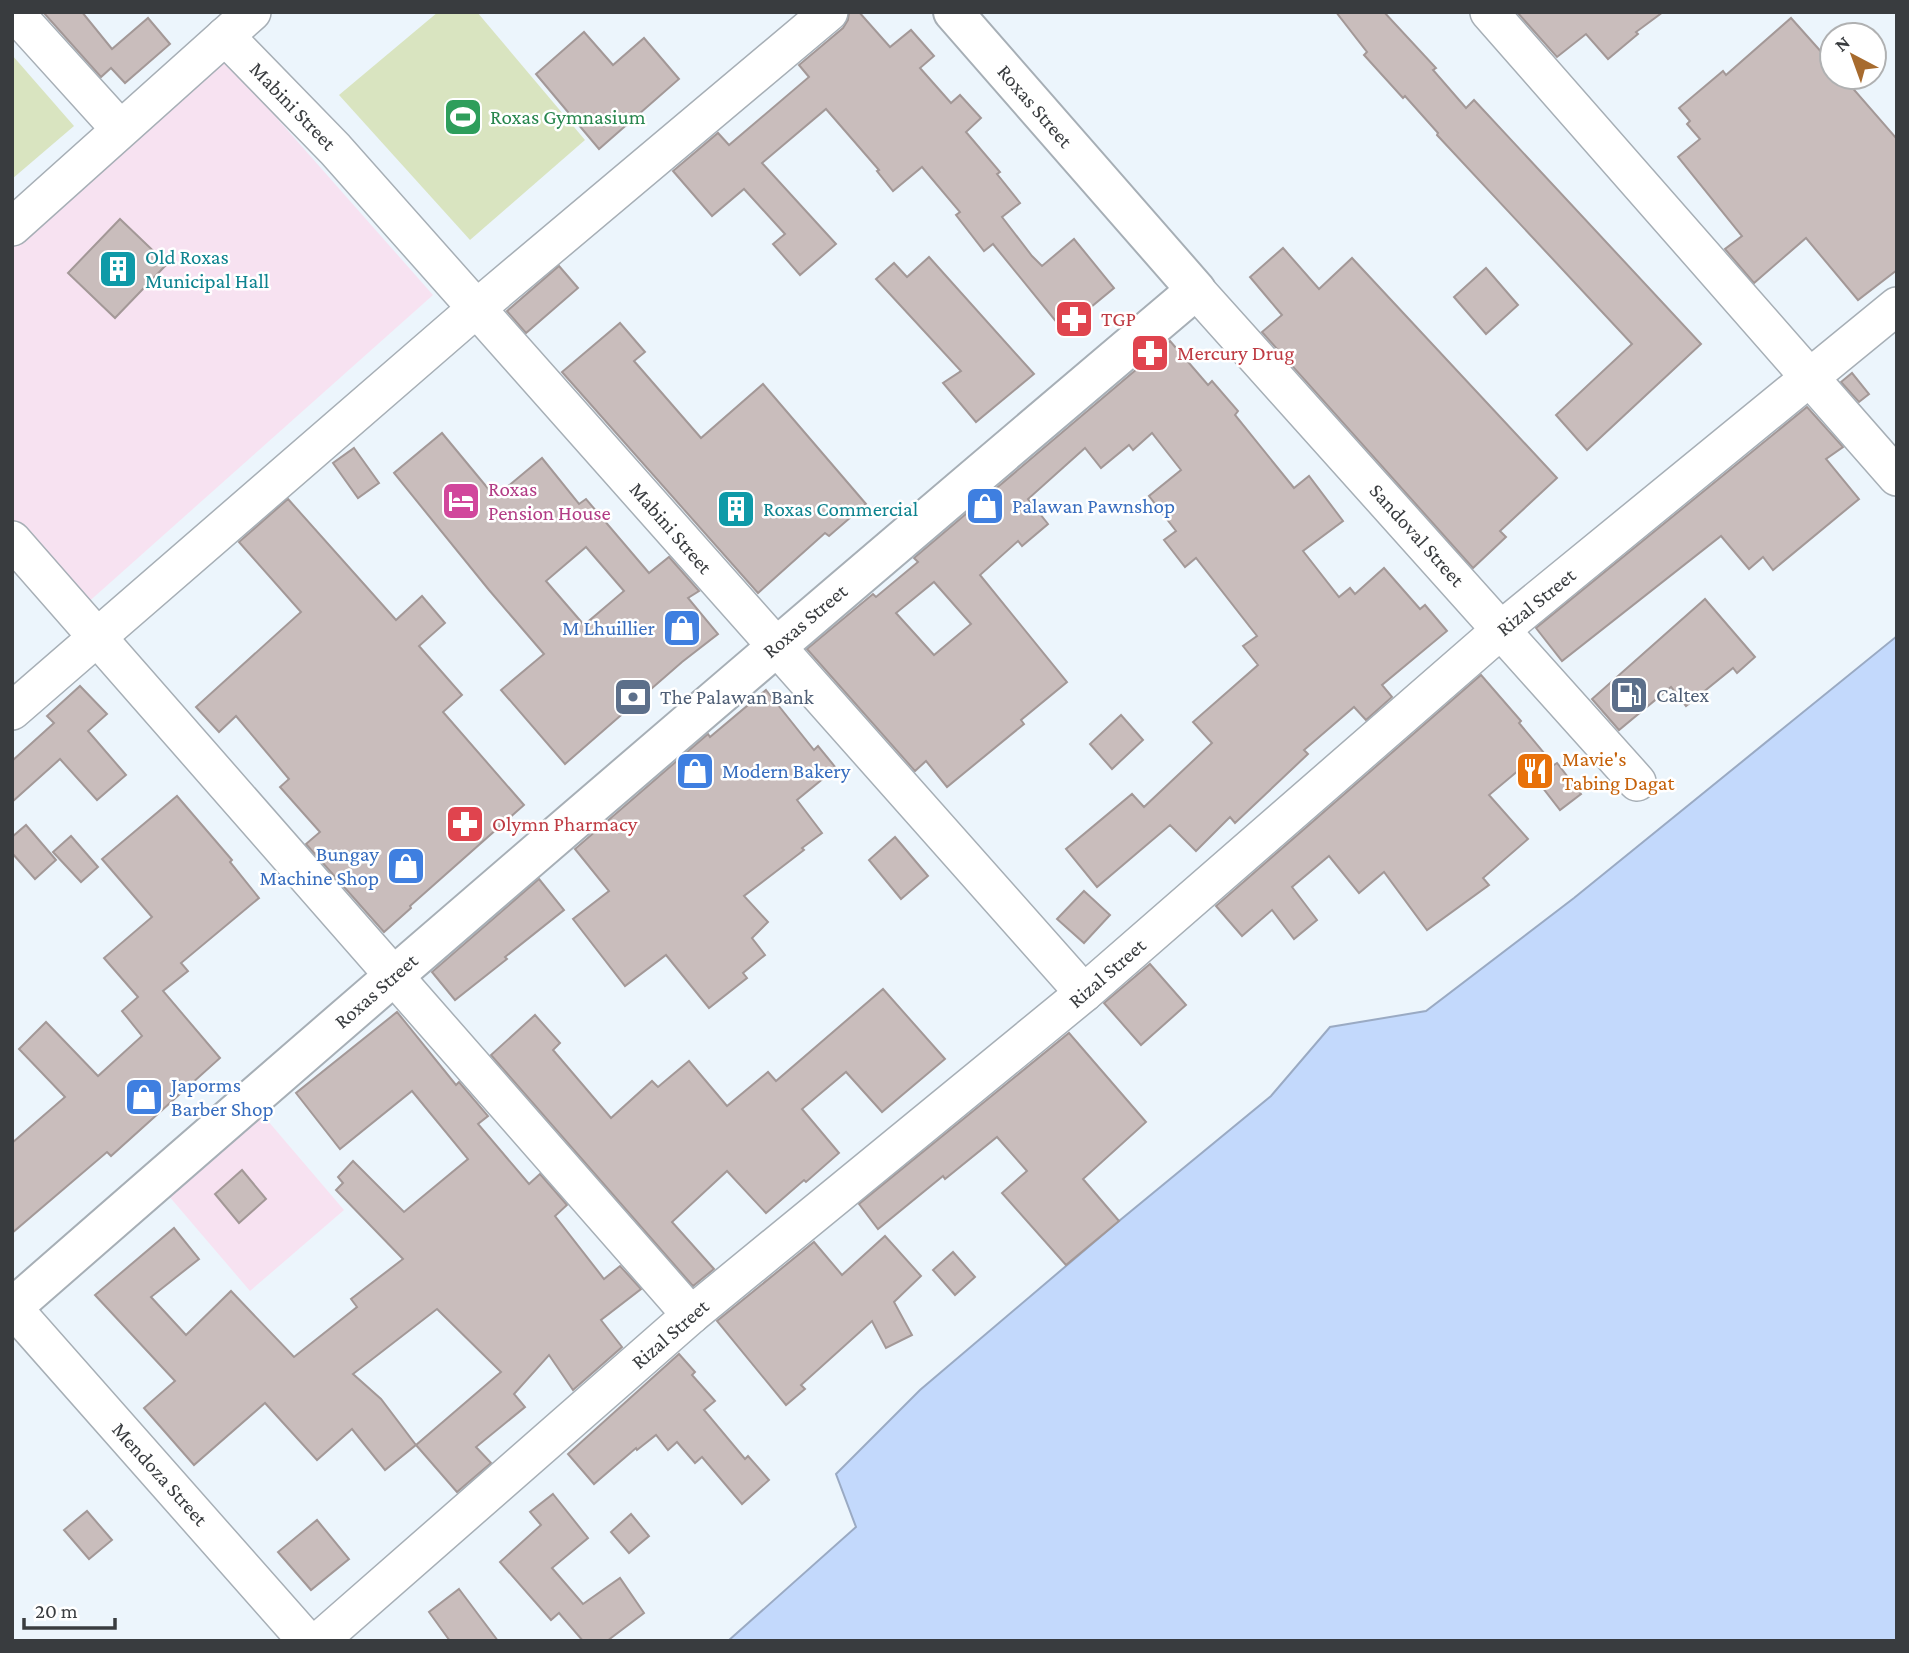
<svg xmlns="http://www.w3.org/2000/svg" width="1909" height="1653" font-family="'Crimson Pro',serif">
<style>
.commercial{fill:#f7e2f1}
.green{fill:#d9e4c0}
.water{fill:#c3d9fc;stroke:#9aaac3;stroke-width:2}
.building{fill:#c9bdbc;stroke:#a39897;stroke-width:2;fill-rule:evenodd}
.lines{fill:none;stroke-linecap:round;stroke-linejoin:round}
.minor-casing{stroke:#a7afb6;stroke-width:40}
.major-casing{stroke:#a7afb6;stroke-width:42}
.minor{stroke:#fff;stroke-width:37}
.major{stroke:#fff;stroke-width:38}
.labels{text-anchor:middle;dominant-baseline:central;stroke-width:5;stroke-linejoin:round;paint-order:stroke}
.street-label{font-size:21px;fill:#393c3f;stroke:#fff}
.leisure-label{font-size:21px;fill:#27864d;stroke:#fff;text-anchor:start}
.culture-label{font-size:21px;fill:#0d838f;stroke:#fff;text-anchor:start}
.health-label{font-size:21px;fill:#be3a42;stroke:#fff;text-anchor:start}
.hotel-label{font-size:21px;fill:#b23c85;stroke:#fff;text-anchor:start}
.shop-label{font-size:21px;fill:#366cbe;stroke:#fff;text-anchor:start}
.service-label{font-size:21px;fill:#4e5e75;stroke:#fff;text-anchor:start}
.food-label{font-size:21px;fill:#c56008;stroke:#fff;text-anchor:start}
</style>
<rect width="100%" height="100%" fill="#ecf5fc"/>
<g class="commercial">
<path d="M 215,48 L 433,295 L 84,606 L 12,524 L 12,230 Z"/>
<path d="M 262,1114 L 344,1210 L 250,1291 L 168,1195 Z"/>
</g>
<g class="green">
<path d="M 438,12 L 477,12 L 585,140 L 470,240 L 339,95 Z"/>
<path d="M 12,55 L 74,126 L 12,179 Z"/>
</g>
<path class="water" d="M 1897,636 L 1897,1641 L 728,1641 L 856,1527 L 836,1474 L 920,1390 L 1119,1221 L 1271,1096 L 1330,1027 L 1426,1011 L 1574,898 Z"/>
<g class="building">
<path d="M 43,12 L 82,12 L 112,49 L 148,18 L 170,44 L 125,83 L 111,68 L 101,77 Z"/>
<path d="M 849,12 L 859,12 L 890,47 L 911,30 L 934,56 L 920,68 L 951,103 L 960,95 L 981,118 L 966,132 L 1000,172 L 997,174 L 1020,203 L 1002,217 L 1032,256 L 1042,266 L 1074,239 L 1114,288 L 1063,330 L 993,244 L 984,251 L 956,215 L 960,212 L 922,167 L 893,191 L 877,171 L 879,170 L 826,109 L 762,163 L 836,244 L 800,275 L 773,244 L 785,234 L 744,189 L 712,216 L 673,171 L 718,133 L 729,145 L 809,77 L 799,65 L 843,28 L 848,20 Z"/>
<path d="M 1336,12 L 1384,12 L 1436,68 L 1433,70 L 1466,108 L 1474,100 L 1701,344 L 1587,450 L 1556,415 L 1632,344 L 1437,135 L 1438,133 L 1405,96 L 1403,98 L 1364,55 L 1367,52 Z"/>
<path d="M 1517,12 L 1663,12 L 1636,32 L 1638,34 L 1608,59 L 1586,34 L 1557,57 Z"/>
<path d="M 1791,18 L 1832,64 L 1832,77 L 1843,77 L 1897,139 L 1897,270 L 1858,300 L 1806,238 L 1754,283 L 1725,249 L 1742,236 L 1678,157 L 1700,139 L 1687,124 L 1690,121 L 1679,108 L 1723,71 L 1726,75 Z"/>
<path d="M 584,32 L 613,65 L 644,38 L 679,79 L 599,149 L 536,74 Z"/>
<path d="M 120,219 L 167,264 L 115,318 L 68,273 Z"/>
<path d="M 1283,248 L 1319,289 L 1352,258 L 1557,478 L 1500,531 L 1506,537 L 1473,568 L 1262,332 L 1282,315 L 1250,277 Z"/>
<path d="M 929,257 L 1034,374 L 976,422 L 943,383 L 961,371 L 876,279 L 894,263 L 907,277 Z"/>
<path d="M 559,266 L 578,288 L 526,333 L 507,311 Z"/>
<path d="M 1486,268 L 1518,305 L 1486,334 L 1454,297 Z"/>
<path d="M 620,323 L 645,352 L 634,361 L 701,438 L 763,384 L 866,504 L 829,536 L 825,533 L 758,593 L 562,372 Z"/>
<path d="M 1170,341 L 1208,385 L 1212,381 L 1238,411 L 1235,415 L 1294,488 L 1309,476 L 1343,521 L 1303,551 L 1339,597 L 1350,588 L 1355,594 L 1384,568 L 1420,609 L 1425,605 L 1447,631 L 1382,685 L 1392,697 L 1366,720 L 1354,707 L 1304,750 L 1308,754 L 1235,823 L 1230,817 L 1196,851 L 1170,825 L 1097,887 L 1066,849 L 1132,794 L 1144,807 L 1212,743 L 1193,722 L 1258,665 L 1243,646 L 1257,636 L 1196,558 L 1185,567 L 1164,540 L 1176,531 L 1149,496 L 1181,470 L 1152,433 L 1133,450 L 1129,445 L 1101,468 L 1085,448 L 1028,499 L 1048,524 L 1022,546 L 1018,541 L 980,575 L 1067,682 L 1021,720 L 1024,724 L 947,787 L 926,761 L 915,771 L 807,649 L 873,594 L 876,597 L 918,562 L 914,558 ZM 934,582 L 971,624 L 934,655 L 896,613 Z"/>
<path d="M 1852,373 L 1869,394 L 1859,402 L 1841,382 Z"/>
<path d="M 1807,407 L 1843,447 L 1826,459 L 1859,499 L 1773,570 L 1763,557 L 1749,569 L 1721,536 L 1562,661 L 1536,628 Z"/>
<path d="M 442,433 L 495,497 L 542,458 L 579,504 L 586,499 L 649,573 L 669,557 L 699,591 L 688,598 L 718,634 L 682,662 L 565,764 L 501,690 L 544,654 L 489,590 L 394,473 ZM 586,547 L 624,591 L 584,625 L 546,581 Z"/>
<path d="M 354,448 L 379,483 L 358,498 L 333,463 Z"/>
<path d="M 288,499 L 396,620 L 422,596 L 445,623 L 419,646 L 462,695 L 443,712 L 524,805 L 410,906 L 411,908 L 384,932 L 306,844 L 320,832 L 280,787 L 289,779 L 236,716 L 219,732 L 196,707 L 301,612 L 239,542 Z"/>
<path d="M 1705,599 L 1755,657 L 1737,673 L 1733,668 L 1686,706 L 1671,687 L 1619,730 L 1592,699 Z"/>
<path d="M 1481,675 L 1521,721 L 1519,723 L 1554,765 L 1557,763 L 1581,794 L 1560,810 L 1525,765 L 1489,795 L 1528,839 L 1483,878 L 1489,885 L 1427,930 L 1384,872 L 1359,893 L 1329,856 L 1292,887 L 1317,920 L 1294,939 L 1272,910 L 1242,936 L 1216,906 Z"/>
<path d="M 80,686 L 107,714 L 88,731 L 126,775 L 97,800 L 60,759 L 12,802 L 12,761 L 54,723 L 47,716 Z"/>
<path d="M 766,690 L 814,750 L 818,746 L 836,768 L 797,800 L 822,833 L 802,848 L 804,850 L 744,896 L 768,922 L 752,938 L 765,955 L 743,973 L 747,978 L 709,1008 L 666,955 L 625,986 L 573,919 L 609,891 L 575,849 L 708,734 L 710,737 Z"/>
<path d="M 1121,715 L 1143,740 L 1112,769 L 1090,744 Z"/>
<path d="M 177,796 L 232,860 L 230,862 L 259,898 L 181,963 L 188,971 L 163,991 L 220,1058 L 111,1156 L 107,1152 L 12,1233 L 12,1143 L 65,1097 L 19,1049 L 46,1022 L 98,1076 L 142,1036 L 122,1011 L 138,997 L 104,958 L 152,917 L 102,859 Z"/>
<path d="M 26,825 L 56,860 L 35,879 L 12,853 L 12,837 Z"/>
<path d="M 71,836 L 98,867 L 81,882 L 53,852 Z"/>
<path d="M 895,837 L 928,876 L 901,899 L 869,860 Z"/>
<path d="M 539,879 L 564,910 L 505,957 L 507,959 L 455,1000 L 432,972 Z"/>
<path d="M 1084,891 L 1110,915 L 1084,943 L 1057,919 Z"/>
<path d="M 1150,964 L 1186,1005 L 1141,1045 L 1104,1003 Z"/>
<path d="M 883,989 L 945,1059 L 882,1112 L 846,1072 L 802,1109 L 839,1153 L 806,1182 L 804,1180 L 766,1213 L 727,1171 L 672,1222 L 714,1269 L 693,1286 L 491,1055 L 535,1015 L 560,1043 L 553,1050 L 611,1118 L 652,1081 L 658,1087 L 689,1061 L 727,1106 L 768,1072 L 776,1081 Z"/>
<path d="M 397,1012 L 456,1085 L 459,1082 L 488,1116 L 478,1124 L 529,1184 L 540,1174 L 567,1205 L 555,1216 L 604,1279 L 620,1266 L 641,1289 L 601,1320 L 622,1347 L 573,1390 L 549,1355 L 514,1394 L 525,1407 L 476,1447 L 491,1463 L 457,1492 L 416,1445 L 385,1470 L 352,1429 L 317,1460 L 265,1403 L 194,1465 L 144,1408 L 175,1381 L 95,1295 L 174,1228 L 199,1259 L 151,1297 L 186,1335 L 231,1291 L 294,1357 L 357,1307 L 351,1299 L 403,1259 L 336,1190 L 343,1183 L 338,1177 L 353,1161 L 404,1212 L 468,1159 L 412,1091 L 340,1149 L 296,1093 ZM 437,1309 L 501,1372 L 416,1445 L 381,1399 L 353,1374 Z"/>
<path d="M 1069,1033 L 1146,1122 L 1083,1179 L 1119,1221 L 1066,1265 L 1002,1193 L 1027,1171 L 997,1137 L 945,1179 L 943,1176 L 878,1229 L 859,1204 Z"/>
<path d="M 242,1170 L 266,1199 L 239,1223 L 215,1194 Z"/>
<path d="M 885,1236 L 921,1276 L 894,1302 L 912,1335 L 886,1348 L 872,1321 L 801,1385 L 805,1389 L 786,1405 L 717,1321 L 814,1242 L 842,1275 Z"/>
<path d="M 953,1252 L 975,1277 L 955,1295 L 933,1270 Z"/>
<path d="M 679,1354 L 695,1372 L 692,1375 L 715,1401 L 704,1410 L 745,1459 L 748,1456 L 769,1480 L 742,1504 L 702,1457 L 695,1463 L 677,1442 L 668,1450 L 656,1435 L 637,1450 L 636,1448 L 594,1484 L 568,1454 Z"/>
<path d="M 553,1494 L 588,1538 L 552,1568 L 583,1604 L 620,1578 L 644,1613 L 607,1641 L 583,1641 L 559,1613 L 551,1620 L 500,1562 L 541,1525 L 530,1512 Z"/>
<path d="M 87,1511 L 112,1540 L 89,1559 L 64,1530 Z"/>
<path d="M 631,1514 L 649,1536 L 629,1553 L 611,1532 Z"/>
<path d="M 317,1520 L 349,1559 L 311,1590 L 278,1552 Z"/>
<path d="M 459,1589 L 498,1641 L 450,1641 L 429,1612 Z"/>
</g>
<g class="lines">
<defs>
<g id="minor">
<path d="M 14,12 L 120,129"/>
<path d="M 1489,12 L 1897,477"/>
<path d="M 225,36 L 335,149 L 1084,993"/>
<path d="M 12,227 L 252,12"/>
<path d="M 1196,290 L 1637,782"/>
<path d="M 12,540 L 691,1315"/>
<path d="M 12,711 L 477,308 L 829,12"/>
<path d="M 12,1307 L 307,1641"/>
<path d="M 319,1641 L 691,1315 L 1084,993 L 1502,629 L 1897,306"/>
</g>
<path id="major" d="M 12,1308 C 404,965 799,626 1196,290 L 953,12"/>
</defs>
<use href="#minor" class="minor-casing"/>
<use href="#major" class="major-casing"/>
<use href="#minor" class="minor"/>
<use href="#major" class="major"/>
</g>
<defs>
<symbol id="stadium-square" viewBox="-11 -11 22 22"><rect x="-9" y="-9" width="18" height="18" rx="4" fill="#2e9e5b" stroke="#fff"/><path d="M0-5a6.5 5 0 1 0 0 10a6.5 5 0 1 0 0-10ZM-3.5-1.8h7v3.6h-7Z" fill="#fff"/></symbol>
<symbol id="building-square" viewBox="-11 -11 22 22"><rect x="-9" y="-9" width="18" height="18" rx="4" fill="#0f9aa8" stroke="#fff"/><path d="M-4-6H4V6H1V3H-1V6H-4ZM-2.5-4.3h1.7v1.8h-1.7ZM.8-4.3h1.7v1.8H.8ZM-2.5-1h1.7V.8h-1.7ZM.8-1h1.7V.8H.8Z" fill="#fff"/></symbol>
<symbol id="pharmacy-square" viewBox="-11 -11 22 22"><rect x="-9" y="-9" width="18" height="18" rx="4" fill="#e0444e" stroke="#fff"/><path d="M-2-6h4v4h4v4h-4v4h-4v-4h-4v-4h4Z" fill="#fff"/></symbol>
<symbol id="hotel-square" viewBox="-11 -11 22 22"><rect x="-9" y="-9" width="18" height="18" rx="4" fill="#d1479c" stroke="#fff"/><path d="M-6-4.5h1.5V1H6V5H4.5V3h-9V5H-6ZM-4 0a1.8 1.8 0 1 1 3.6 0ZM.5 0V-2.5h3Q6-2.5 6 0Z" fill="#fff"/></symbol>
<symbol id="shop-square" viewBox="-11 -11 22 22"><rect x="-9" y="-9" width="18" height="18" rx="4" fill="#3f7fe0" stroke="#fff"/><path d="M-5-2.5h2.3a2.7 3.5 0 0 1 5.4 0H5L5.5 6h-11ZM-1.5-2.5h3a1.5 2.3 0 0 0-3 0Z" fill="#fff"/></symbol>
<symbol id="fuel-square" viewBox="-11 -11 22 22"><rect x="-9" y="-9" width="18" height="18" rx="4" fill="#5c6f8a" stroke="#fff"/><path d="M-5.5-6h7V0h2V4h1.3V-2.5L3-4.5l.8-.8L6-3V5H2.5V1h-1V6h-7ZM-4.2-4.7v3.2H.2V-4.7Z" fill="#fff"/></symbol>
<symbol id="bank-square" viewBox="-11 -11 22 22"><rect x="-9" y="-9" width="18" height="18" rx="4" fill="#5c6f8a" stroke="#fff"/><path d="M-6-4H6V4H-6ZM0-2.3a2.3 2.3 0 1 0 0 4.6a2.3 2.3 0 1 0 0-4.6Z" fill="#fff"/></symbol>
<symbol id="restaurant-square" viewBox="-11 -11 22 22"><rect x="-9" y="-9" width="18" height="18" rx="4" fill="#e8710a" stroke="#fff"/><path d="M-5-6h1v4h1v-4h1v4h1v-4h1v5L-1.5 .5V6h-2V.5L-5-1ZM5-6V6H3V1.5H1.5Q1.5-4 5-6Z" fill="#fff"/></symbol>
</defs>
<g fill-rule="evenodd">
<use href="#stadium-square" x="441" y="95" width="44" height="44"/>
<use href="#building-square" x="96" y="247" width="44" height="44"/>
<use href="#pharmacy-square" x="1052" y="297" width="44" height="44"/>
<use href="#pharmacy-square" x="1128" y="331" width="44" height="44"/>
<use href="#hotel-square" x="439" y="479" width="44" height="44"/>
<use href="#shop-square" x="963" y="484" width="44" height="44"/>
<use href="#building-square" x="714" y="487" width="44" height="44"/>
<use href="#shop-square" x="660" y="606" width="44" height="44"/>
<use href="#fuel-square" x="1607" y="673" width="44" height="44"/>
<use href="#bank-square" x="611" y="675" width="44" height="44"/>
<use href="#shop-square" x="673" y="749" width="44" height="44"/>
<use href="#restaurant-square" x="1513" y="749" width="44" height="44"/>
<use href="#pharmacy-square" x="443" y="802" width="44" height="44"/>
<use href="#shop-square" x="384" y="844" width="44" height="44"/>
<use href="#shop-square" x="122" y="1075" width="44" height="44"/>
</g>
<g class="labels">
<g class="street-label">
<text transform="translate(293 106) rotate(46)">Mabini Street</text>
<text transform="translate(1035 106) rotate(49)">Roxas Street</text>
<text transform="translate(671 528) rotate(49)">Mabini Street</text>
<text transform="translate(1417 535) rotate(48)">Sandoval Street</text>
<text transform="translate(1536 602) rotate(-39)">Rizal Street</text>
<text transform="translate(805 621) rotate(-40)">Roxas Street</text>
<text transform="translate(1107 973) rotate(-41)">Rizal Street</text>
<text transform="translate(376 991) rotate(-41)">Roxas Street</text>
<text transform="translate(670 1334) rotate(-41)">Rizal Street</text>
<text transform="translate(160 1474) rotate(48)">Mendoza Street</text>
</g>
<g class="leisure-label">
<text x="490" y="117">Roxas Gymnasium</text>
</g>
<g class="culture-label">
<text x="145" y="257">Old Roxas<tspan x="145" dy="24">Municipal Hall</tspan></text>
<text x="763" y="509">Roxas Commercial</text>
</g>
<g class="health-label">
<text x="1101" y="319">TGP</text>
<text x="1177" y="353">Mercury Drug</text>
<text x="492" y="824">Olymn Pharmacy</text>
</g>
<g class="hotel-label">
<text x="488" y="489">Roxas<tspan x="488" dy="24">Pension House</tspan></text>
</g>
<g class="shop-label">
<text x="1012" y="506">Palawan Pawnshop</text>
<text x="655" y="628" text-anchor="end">M Lhuillier</text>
<text x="722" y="771">Modern Bakery</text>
<text x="379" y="854" text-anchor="end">Bungay<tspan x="379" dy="24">Machine Shop</tspan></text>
<text x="171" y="1085">Japorms<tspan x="171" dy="24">Barber Shop</tspan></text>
</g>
<g class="service-label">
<text x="1656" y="695">Caltex</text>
<text x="660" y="697">The Palawan Bank</text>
</g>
<g class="food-label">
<text x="1562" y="759">Mavie's<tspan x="1562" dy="24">Tabing Dagat</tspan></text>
</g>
</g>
<rect width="1909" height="1653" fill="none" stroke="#393c3f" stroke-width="28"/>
<g transform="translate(1853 56) rotate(319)"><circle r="33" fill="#ffffff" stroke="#b0b1b2" stroke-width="2"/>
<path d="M0-5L12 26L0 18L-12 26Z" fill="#a76b2e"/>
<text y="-10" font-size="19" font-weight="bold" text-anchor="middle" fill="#393c3f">N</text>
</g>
<path d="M24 1618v10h91v-10" fill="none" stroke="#393c3f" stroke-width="3.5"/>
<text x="35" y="1618" font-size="21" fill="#393c3f" stroke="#ffffff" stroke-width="5" paint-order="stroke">20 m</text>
</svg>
